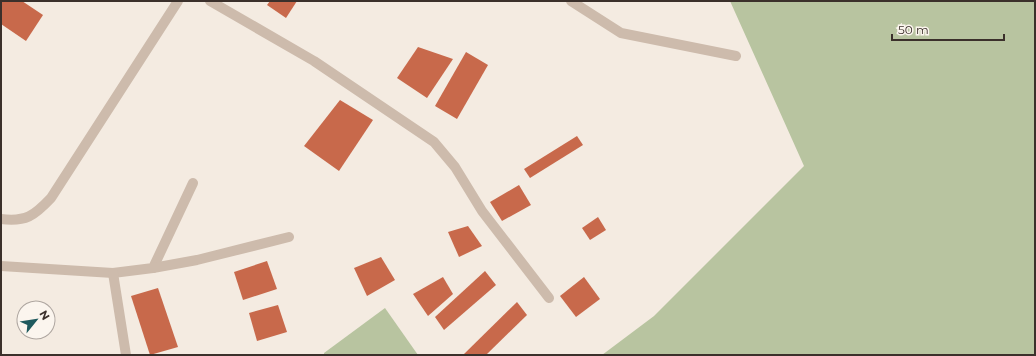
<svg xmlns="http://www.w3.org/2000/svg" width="1036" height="356" font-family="Montserrat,sans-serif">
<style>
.green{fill:#b8c4a0}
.building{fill:#c8694b}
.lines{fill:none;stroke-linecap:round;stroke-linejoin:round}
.minor{stroke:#cdbbac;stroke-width:10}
</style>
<rect width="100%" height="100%" fill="#f4ebe1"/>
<g class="green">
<path d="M 730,1 L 1035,1 L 1035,355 L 602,355 L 654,316 L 804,166 Z"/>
<path d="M 385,308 L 418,355 L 324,355 L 324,353 Z"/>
</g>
<g class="building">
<path d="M 1,1 L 22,1 L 43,15 L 26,41 L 1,24 Z"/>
<path d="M 270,1 L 297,1 L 286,18 L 267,5 Z"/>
<path d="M 418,47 L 453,59 L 427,98 L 397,78 Z"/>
<path d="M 466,52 L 488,65 L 457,119 L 435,106 Z"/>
<path d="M 340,100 L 373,120 L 339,171 L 304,146 Z"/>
<path d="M 577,136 L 583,145 L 530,178 L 524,169 Z"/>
<path d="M 519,185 L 531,205 L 502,221 L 490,202 Z"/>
<path d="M 598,217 L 606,230 L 590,240 L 582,228 Z"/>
<path d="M 468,226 L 482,246 L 459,257 L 448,232 Z"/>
<path d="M 381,257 L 395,280 L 367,296 L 354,268 Z"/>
<path d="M 267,261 L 277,289 L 243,300 L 234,272 Z"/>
<path d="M 485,271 L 496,285 L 444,330 L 435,317 Z"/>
<path d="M 443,277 L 453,294 L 428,316 L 413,294 Z"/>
<path d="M 584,277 L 600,299 L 576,317 L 560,296 Z"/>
<path d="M 158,288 L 178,347 L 150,355 L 131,296 Z"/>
<path d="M 517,302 L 527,315 L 486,355 L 463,355 Z"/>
<path d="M 278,305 L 287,332 L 257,341 L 249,313 Z"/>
</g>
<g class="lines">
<g class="minor">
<path d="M 210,1 L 314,61 L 434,142 L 455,167 L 482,211 L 549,298"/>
<path d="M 571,1 L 621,33 L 736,56"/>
<path d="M 1,219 C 26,222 34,216 51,198 L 178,1"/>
<path d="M 1,266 L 113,273 L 153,268 L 193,183"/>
<path d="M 153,268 L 197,260 L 289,237"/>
<path d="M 113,273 L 126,355"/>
</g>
</g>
<rect width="1036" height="356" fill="none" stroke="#3b302b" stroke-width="4"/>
<g transform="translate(36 320) rotate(60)"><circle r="19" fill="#fbf5ee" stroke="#aea6a0"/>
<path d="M0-3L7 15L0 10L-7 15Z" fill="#1f5a5e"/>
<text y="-6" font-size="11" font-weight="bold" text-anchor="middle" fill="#3b302b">N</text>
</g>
<path d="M892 34v6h112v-6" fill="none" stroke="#3b302b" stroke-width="2"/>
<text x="898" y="34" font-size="12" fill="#3b302b" stroke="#fbf5ee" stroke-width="3" paint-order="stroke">50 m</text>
</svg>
